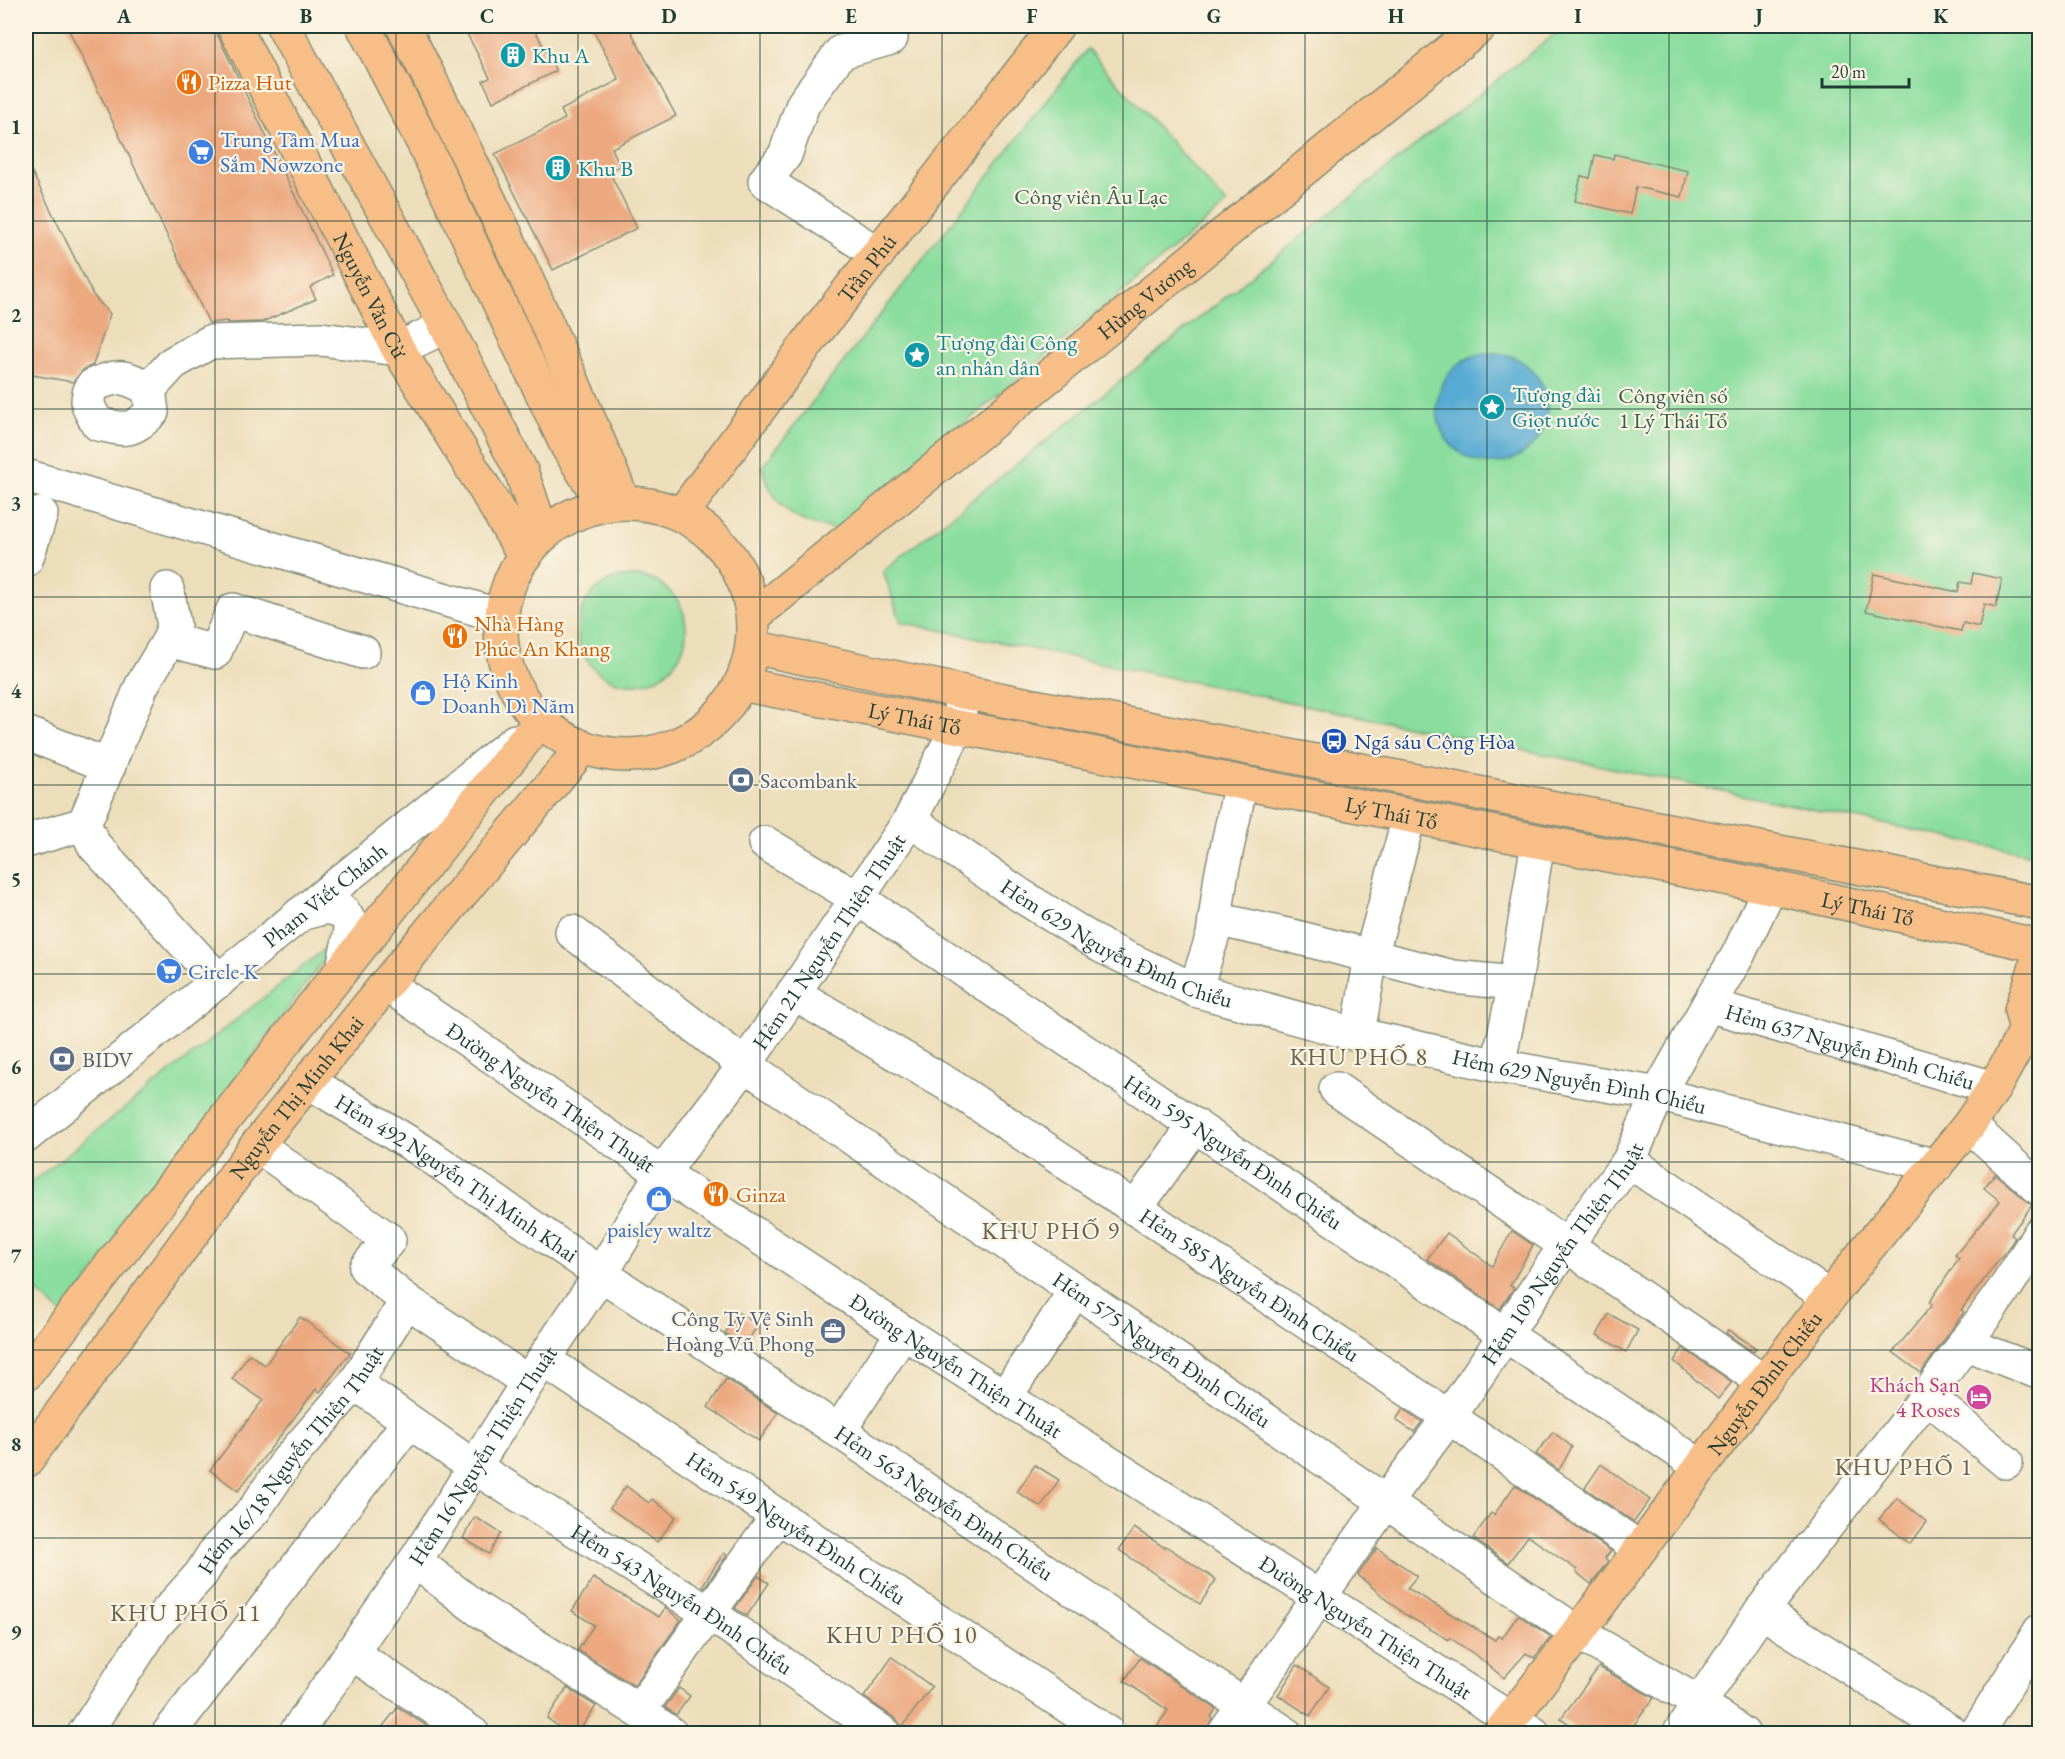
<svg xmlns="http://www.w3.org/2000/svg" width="2065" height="1759" font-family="'EB Garamond',serif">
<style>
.green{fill:#8add9e;stroke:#548d69;stroke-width:1.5}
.water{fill:#57aad3;stroke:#3b7484;stroke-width:1.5}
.building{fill:#eca87f}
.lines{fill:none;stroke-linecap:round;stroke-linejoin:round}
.minor-casing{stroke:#868e78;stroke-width:36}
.major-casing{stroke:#868e78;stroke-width:36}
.minor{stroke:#fff;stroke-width:33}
.major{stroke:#f7be88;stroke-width:33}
.grid{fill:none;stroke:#1f3d34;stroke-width:1.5;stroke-opacity:0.55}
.labels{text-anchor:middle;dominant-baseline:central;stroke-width:4.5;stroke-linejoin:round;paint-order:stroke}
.culture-label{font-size:22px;fill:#0d838f;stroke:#fcf5e5;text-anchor:start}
.food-label{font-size:22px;fill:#c56008;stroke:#fcf5e5;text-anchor:start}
.shop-label{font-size:22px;fill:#366cbe;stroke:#fcf5e5;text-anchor:start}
.park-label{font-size:22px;fill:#345d49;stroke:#fcf5e5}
.street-label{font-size:22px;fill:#1f3d34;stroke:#fcf5e5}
.transit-label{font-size:22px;fill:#164399;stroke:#fcf5e5;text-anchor:start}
.service-label{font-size:22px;fill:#4e5e75;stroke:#fcf5e5;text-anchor:start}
.hotel-label{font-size:22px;fill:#b23c85;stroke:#fcf5e5;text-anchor:end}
.neighbourhood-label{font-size:24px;letter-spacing:1.5px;fill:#67624e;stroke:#fcf5e5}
.neatline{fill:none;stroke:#1f3d34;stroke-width:2}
.grid-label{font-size:20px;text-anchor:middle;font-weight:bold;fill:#1f3d34}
</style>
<rect width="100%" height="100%" fill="#fcf5e5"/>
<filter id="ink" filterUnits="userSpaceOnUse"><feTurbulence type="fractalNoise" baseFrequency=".0167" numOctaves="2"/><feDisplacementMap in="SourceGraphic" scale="12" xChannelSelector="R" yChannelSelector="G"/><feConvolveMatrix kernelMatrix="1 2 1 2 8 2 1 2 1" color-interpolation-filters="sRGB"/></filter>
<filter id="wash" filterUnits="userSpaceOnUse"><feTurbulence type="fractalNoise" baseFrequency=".008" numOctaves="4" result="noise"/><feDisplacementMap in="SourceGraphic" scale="24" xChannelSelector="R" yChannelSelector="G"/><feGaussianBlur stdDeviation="1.35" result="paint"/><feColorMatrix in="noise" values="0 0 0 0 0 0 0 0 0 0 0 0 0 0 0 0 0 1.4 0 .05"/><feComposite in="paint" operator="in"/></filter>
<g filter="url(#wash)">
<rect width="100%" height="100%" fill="#eddebb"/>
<g class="green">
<path d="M 1565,26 L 2039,26 L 2039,856 L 901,622 L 883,571 Z"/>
<path d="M 1087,49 L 1227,204 L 838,529 C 797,526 773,507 762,467 Z"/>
<circle cx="632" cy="630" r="54"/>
<path d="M 341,936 L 63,1315 L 26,1282 L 26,1187 Z"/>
</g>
<circle class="water" cx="1492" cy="408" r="55"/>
<g id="blocks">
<g class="building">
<path d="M 67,26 L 215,26 L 217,34 L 333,275 L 310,287 L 316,299 L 262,322 L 228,323 L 227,321 L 209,323 Z"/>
<path d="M 463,26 L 533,26 L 556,71 L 493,102 L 483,81 L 490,78 Z"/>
<path d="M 591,26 L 628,26 L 676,116 L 612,148 L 620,166 L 609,171 L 637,228 L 553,270 L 495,154 L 565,119 L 561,110 L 619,80 Z"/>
<path d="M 1614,154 L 1688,171 L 1682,197 L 1636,187 L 1630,214 L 1575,201 L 1581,176 L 1590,178 L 1595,155 L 1613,159 Z"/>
<path d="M 26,160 L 93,295 L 110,314 L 93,365 L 84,369 L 73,382 L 26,374 Z"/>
<path d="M 1973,573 L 2002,579 L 1996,607 L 1984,604 L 1979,627 L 1963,623 L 1961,631 L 1866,611 L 1874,574 L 1958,592 L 1960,582 L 1971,584 Z"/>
<path d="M 1995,1174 L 2032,1205 L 2011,1234 L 2015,1238 L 2008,1248 L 1961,1310 L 1964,1312 L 1921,1373 L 1893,1352 L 1932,1305 L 1929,1303 L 1959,1258 L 1955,1255 L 2000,1201 L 1984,1188 Z"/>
<path d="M 1512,1231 L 1533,1245 L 1510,1286 L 1514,1288 L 1500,1309 L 1427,1259 L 1447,1233 L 1492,1266 Z"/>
<path d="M 739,1313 L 758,1325 L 744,1346 L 725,1333 Z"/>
<path d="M 1609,1314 L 1638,1330 L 1626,1352 L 1597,1335 Z"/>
<path d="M 300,1317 L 350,1353 L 320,1392 L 316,1389 L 238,1491 L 210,1470 L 263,1400 L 232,1379 L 249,1354 L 265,1365 Z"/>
<path d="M 1728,1330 L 1756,1348 L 1753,1352 L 1726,1333 Z"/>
<path d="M 1683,1348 L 1732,1382 L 1718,1399 L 1674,1361 Z"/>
<path d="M 726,1379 L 778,1413 L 759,1441 L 708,1407 Z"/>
<path d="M 1403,1409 L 1422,1422 L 1414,1432 L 1396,1420 Z"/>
<path d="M 1553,1432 L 1572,1447 L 1559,1470 L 1536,1454 Z"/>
<path d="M 1601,1464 L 1650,1500 L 1634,1522 L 1585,1488 Z"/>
<path d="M 1035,1465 L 1059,1480 L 1041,1507 L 1017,1492 Z"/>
<path d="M 1515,1485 L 1611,1551 L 1605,1558 L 1608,1561 L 1591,1584 L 1576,1572 L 1577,1570 L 1528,1536 L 1508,1563 L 1473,1538 L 1491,1513 L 1494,1515 Z"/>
<path d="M 626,1486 L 649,1503 L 652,1499 L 676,1517 L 657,1542 L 610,1508 Z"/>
<path d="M 1897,1498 L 1927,1522 L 1910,1544 L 1879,1519 Z"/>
<path d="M 475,1517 L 501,1533 L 489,1554 L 463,1538 Z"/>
<path d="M 1134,1528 L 1165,1548 L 1166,1546 L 1216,1580 L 1200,1604 L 1119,1550 Z"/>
<path d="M 1377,1548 L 1417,1576 L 1407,1588 L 1495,1640 L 1498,1636 L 1502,1638 L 1518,1615 L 1551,1637 L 1534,1658 L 1526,1653 L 1504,1678 L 1477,1656 L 1450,1638 L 1449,1640 L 1404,1614 L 1358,1575 Z"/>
<path d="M 724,1553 L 727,1555 L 704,1588 L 702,1586 Z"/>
<path d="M 758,1576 L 769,1583 L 747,1616 L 735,1608 Z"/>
<path d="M 593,1578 L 659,1617 L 665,1608 L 681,1620 L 634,1686 L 578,1650 L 594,1625 L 572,1611 Z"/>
<path d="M 892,1657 L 932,1687 L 902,1727 L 896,1719 L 864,1697 Z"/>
<path d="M 1140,1658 L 1216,1709 L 1211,1717 L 1212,1718 L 1205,1734 L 1152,1734 L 1168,1710 L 1124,1681 Z"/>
<path d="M 1297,1665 L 1329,1687 L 1310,1716 L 1278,1695 Z"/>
<path d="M 1599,1667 L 1654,1698 L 1627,1734 L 1583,1734 L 1561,1718 Z"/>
<path d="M 567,1688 L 596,1706 L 577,1734 L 569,1734 L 547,1718 Z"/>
<path d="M 679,1688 L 690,1696 L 676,1715 L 665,1707 Z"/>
<path d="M 398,1707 L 439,1734 L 377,1734 Z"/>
</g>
</g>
</g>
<g filter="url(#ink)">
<use href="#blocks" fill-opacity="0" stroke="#868e78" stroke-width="1.5"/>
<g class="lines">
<defs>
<g id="minor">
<path d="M 878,254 L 765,181 L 785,155 L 803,104 L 841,52 L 891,38"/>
<path d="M 149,389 C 124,375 118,374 92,386 C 84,403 89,409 98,424 C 127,430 130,433 152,412 L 149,389 L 173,363 L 210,342 L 321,339 L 398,349 L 446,326"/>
<path d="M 26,476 L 501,616"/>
<path d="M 26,560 L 41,514"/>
<path d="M 167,589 L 174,625 L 169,640"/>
<path d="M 26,733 L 109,766"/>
<path id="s1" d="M 910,820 L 1020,895 L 1103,947 L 1195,990 L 1347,1032 L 1401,1044 L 1498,1066 L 1658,1094 L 1936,1166"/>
<path d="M 26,841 L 84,824"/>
<path id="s2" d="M 765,843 L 857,898 L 1700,1466"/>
<path d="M 300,914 L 326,907 L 343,911 L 352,926 L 343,968"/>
<path d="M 1215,919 L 1292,936 L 1453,977 L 1515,983"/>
<path id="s3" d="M 572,932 L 745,1065 L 1578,1633 L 1699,1703 L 1743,1734"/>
<path d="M 219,981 L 94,845 L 84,824 L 142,685 L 169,640 L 215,652 L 233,610 L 363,652"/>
<path id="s4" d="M 386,984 L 662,1173 L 903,1332 L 1534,1734"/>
<path d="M 1195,990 L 1213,935 L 1221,876 L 1241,783"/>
<path id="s5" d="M 793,993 L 954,1088 L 1449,1417 L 1639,1548"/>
<path id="s6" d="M 1708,1005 L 1994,1088"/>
<path d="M 1358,1034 L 1371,956 L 1409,817"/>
<path d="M 1498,1066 L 1515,983 L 1538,842"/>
<path id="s7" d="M 309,1082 L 421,1150 L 601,1274 L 839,1431 L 1286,1734"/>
<path d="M 1336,1089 L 1566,1245 L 1764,1382"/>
<path d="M 1969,1125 L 2040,1189"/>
<path id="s8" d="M 26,1136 L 515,741"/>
<path d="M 257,1145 L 389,1240 L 366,1268 L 407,1301 L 528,1382"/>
<path d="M 1629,1161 L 1829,1297"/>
<path d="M 1135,1209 L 1195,1125"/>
<path d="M 1964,1343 L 2040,1373"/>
<path id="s9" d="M 544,1360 L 778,1516 L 1110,1734"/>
<path id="s10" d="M 355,1383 L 474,1467 L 709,1613 L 885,1734"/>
<path d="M 1927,1396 L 2006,1462"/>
<path d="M 1005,1397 L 1075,1291"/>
<path d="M 839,1431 L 903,1332"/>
<path d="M 415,1561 L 479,1610 L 639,1711 L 671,1734"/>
<path d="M 1761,1611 L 1954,1734"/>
<path d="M 352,1653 L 473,1734"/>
<path d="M 639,1711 L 778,1516"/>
<path id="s11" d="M 84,1734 L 156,1624 L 201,1574 L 216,1550 L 255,1509 L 288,1460 L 355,1383 L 407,1301"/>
<path d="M 168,1734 L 409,1422"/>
<path id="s12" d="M 295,1734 L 415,1561 L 528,1382 L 601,1274 L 662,1173 L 745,1065 L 910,820 L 957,728 L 963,692"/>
<path id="s13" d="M 1224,1734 L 1385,1503 L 1449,1417 L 1566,1245 L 1629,1161 L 1658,1094 L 1708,1005 L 1738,955 L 1770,887"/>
<path d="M 1679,1734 L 1761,1611 L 1927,1396 L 2008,1284 L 2040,1233"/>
<path d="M 1976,1734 L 2040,1631"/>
</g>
<g id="major">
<path id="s14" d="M 234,26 L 398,349 L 485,489 L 524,555"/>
<path d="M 283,26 L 446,326 L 521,471 L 543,535"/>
<path d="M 363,26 L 426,148 L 567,446 L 604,505"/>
<path d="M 403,26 C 483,182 558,341 624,503"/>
<circle cx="627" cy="629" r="126"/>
<path id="s15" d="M 681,515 L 813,336 L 1057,26"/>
<path id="s16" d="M 755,615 L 1480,26"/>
<path d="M 752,647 L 963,692 L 2040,903"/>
<path id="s17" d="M 741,684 L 1770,887 L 2040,946"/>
<path d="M 2026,1030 L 2021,1010 L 2035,970 L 2040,949"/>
<path d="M 26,1374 L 294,1030 L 540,721"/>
<path id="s18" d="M 26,1461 L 257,1145 L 386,984 L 583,747"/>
<path id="s19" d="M 1499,1734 L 1578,1633 L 1764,1382 L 1866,1250 L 1969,1125 L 1994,1088 L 2026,1030 L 2040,1021"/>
</g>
</defs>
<use href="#minor" class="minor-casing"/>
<use href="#major" class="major-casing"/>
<use href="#minor" class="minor"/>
<use href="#major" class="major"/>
</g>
</g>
<path class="grid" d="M 215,26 L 215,1734M 396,26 L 396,1734M 578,26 L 578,1734M 760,26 L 760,1734M 942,26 L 942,1734M 1123,26 L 1123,1734M 1305,26 L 1305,1734M 1487,26 L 1487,1734M 1669,26 L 1669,1734M 1850,26 L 1850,1734M 26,221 L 2040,221M 26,409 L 2040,409M 26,597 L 2040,597M 26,785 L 2040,785M 26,974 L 2040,974M 26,1162 L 2040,1162M 26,1350 L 2040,1350M 26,1538 L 2040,1538"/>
<defs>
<symbol id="building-disc" viewBox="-11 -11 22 22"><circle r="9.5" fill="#0f9aa8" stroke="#fcf5e5"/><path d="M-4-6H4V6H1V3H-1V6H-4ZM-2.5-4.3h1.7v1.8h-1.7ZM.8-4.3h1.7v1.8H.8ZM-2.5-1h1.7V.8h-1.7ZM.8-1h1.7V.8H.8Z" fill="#fff"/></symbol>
<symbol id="restaurant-disc" viewBox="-11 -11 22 22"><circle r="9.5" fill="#e8710a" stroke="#fcf5e5"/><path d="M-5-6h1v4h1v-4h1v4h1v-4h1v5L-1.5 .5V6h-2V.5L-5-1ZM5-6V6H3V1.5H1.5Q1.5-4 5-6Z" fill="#fff"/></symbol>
<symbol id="supermarket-disc" viewBox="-11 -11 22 22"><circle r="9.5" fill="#3f7fe0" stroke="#fcf5e5"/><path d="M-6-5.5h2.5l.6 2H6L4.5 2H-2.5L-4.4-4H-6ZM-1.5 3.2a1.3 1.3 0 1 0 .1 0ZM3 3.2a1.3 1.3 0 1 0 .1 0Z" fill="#fff"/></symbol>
<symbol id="sight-disc" viewBox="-11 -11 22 22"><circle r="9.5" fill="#0f9aa8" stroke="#fcf5e5"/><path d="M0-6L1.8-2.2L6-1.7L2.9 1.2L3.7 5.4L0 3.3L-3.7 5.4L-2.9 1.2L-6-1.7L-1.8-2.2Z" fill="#fff"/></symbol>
<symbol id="shop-disc" viewBox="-11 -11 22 22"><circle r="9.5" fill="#3f7fe0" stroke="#fcf5e5"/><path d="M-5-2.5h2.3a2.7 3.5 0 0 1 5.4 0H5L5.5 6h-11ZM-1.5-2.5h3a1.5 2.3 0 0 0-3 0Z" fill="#fff"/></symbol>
<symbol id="bus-disc" viewBox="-11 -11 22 22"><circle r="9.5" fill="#1a4fb4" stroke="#fcf5e5"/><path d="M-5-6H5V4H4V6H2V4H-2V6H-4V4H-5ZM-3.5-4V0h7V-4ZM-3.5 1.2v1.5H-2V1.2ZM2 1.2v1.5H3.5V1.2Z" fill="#fff"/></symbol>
<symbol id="bank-disc" viewBox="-11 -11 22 22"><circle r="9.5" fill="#5c6f8a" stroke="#fcf5e5"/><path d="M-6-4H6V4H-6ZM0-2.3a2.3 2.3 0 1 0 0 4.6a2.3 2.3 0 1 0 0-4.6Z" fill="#fff"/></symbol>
<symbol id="office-disc" viewBox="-11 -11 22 22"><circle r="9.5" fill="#5c6f8a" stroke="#fcf5e5"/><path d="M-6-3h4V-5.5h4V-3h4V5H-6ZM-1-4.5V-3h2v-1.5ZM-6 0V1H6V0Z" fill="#fff"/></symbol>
<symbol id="hotel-disc" viewBox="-11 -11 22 22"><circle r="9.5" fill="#d1479c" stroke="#fcf5e5"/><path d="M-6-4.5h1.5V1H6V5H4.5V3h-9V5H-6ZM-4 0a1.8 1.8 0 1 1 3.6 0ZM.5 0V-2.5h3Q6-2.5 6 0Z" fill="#fff"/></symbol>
</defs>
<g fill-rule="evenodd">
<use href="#building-disc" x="498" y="40" width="30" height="30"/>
<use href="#restaurant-disc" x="174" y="67" width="30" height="30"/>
<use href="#supermarket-disc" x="186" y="137" width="30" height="30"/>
<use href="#building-disc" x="543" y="153" width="30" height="30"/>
<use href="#sight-disc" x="902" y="340" width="30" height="30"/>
<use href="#sight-disc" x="1477" y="392" width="30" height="30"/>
<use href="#restaurant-disc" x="440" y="621" width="30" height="30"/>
<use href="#shop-disc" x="408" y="678" width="30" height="30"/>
<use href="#bus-disc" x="1319" y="726" width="30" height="30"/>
<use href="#bank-disc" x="726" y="765" width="30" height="30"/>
<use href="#supermarket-disc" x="154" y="956" width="30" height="30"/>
<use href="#bank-disc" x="47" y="1044" width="30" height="30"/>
<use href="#restaurant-disc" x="701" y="1179" width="30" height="30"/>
<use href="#shop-disc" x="644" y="1184" width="30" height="30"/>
<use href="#office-disc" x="818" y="1316" width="30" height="30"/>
<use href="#hotel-disc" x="1964" y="1382" width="30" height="30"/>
</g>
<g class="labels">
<g class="culture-label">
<text x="532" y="55">Khu A</text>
<text x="578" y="168">Khu B</text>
<text x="936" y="342">Tượng đài Công<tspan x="936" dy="25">an nhân dân</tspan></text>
<text x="1512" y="394">Tượng đài<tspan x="1512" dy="25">Giọt nước</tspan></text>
</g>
<g class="food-label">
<text x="208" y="82">Pizza Hut</text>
<text x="474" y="623">Nhà Hàng<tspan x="474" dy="25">Phúc An Khang</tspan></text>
<text x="736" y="1194">Ginza</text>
</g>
<g class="shop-label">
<text x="220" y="139">Trung Tâm Mua<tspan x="220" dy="25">Sắm Nowzone</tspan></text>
<text x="442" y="680">Hộ Kinh<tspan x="442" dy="25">Doanh Dì Năm</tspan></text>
<text x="188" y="971">Circle K</text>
<text x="659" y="1229" text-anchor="middle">paisley waltz</text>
</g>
<g class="park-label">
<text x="1091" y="196">Công viên Âu Lạc</text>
<text x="1673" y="395">Công viên số<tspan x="1673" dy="25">1 Lý Thái Tổ</tspan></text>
</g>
<g class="street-label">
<text stroke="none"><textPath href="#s15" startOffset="309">Trần Phú</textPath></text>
<text stroke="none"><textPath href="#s14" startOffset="302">Nguyễn Văn Cừ</textPath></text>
<text stroke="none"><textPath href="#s16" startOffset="502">Hùng Vương</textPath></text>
<text stroke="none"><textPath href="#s17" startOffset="177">Lý Thái Tổ</textPath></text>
<text stroke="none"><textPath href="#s17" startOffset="663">Lý Thái Tổ</textPath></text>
<text stroke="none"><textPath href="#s8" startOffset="384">Phạm Viết Chánh</textPath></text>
<text stroke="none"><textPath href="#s17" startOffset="1149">Lý Thái Tổ</textPath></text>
<text stroke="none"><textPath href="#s1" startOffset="242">Hẻm 629 Nguyễn Ðình Chiểu</textPath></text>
<text stroke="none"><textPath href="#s12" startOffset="956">Hẻm 21 Nguyễn Thiện Thuật</textPath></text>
<text stroke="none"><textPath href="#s6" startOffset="148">Hẻm 637 Nguyễn Ðình Chiểu</textPath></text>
<text stroke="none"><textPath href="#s1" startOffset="728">Hẻm 629 Nguyễn Ðình Chiểu</textPath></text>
<text stroke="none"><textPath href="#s4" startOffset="200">Đường Nguyễn Thiện Thuật</textPath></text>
<text stroke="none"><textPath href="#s18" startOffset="453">Nguyễn Thị Minh Khai</textPath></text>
<text stroke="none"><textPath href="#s2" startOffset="561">Hẻm 595 Nguyễn Ðình Chiểu</textPath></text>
<text stroke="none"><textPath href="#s7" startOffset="176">Hẻm 492 Nguyễn Thị Minh Khai</textPath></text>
<text stroke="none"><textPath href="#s13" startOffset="588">Hẻm 109 Nguyễn Thiện Thuật</textPath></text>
<text stroke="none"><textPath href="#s5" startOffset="542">Hẻm 585 Nguyễn Ðình Chiểu</textPath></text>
<text stroke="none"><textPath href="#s3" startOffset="723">Hẻm 575 Nguyễn Ðình Chiểu</textPath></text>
<text stroke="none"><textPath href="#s4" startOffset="686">Đường Nguyễn Thiện Thuật</textPath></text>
<text stroke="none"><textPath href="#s19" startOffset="440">Nguyễn Đình Chiểu</textPath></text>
<text stroke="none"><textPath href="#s12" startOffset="336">Hẻm 16 Nguyễn Thiện Thuật</textPath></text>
<text stroke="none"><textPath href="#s11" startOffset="344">Hẻm 16/18 Nguyễn Thiện Thuật</textPath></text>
<text stroke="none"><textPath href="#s7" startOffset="762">Hẻm 563 Nguyễn Ðình Chiểu</textPath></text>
<text stroke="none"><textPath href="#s9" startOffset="303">Hẻm 549 Nguyễn Ðình Chiểu</textPath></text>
<text stroke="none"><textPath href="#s10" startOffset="392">Hẻm 543 Nguyễn Ðình Chiểu</textPath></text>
<text stroke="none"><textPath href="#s4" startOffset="1172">Đường Nguyễn Thiện Thuật</textPath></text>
</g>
<g class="transit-label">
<text x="1354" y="741">Ngã sáu Cộng Hòa</text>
</g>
<g class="service-label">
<text x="760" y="780">Sacombank</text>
<text x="82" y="1059">BIDV</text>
<text x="814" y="1318" text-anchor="end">Công Ty Vệ Sinh<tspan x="814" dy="25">Hoàng Vũ Phong</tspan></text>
</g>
<g class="hotel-label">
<text x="1960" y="1384">Khách Sạn<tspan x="1960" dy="25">4 Roses</tspan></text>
</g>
<g class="neighbourhood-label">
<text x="1359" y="1056">KHU PHỐ 8</text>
<text x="1051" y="1230">KHU PHỐ 9</text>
<text x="1904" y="1466">KHU PHỐ 1</text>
<text x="186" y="1612">KHU PHỐ 11</text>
<text x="902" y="1634">KHU PHỐ 10</text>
</g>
</g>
<rect width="2065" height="1759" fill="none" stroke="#fcf5e5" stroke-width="66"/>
<path d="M1822 78v9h87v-9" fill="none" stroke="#1f3d34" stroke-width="3"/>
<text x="1831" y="78" font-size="18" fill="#1f3d34" stroke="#fcf5e5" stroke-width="4.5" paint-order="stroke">20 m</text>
<rect x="33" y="33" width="1999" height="1693" class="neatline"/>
<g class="grid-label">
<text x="124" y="23">A</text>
<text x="306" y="23">B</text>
<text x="487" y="23">C</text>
<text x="669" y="23">D</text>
<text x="851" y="23">E</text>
<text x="1032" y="23">F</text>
<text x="1214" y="23">G</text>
<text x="1396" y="23">H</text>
<text x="1578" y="23">I</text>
<text x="1759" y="23">J</text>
<text x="1941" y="23">K</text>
<text x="16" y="134">1</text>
<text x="16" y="322">2</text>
<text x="16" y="510">3</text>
<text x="16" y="698">4</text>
<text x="16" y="886">5</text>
<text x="16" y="1074">6</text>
<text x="16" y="1263">7</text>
<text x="16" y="1451">8</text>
<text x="16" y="1639">9</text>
</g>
</svg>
